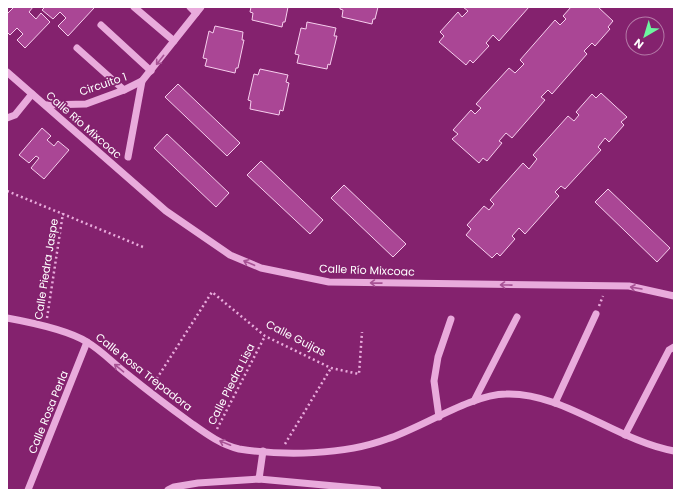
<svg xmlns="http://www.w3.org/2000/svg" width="681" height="497" font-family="Poppins,sans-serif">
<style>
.building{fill:#aa4695;stroke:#f7cfee}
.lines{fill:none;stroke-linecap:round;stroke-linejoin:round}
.path{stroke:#e9abdc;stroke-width:2.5;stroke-dasharray:2 3;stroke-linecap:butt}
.minor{stroke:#e9abdc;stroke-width:7}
.oneway{stroke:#a75294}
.labels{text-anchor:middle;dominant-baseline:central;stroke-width:3.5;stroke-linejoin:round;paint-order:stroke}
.street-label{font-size:11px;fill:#fff;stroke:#84226e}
</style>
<rect width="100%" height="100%" fill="#84226e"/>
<g class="building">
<path d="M 14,7 L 33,7 L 29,12 L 36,19 L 41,13 L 50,22 L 25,48 L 17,40 L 23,34 L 17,28 L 10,35 L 7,32 L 7,14 Z"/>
<path d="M 45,7 L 93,7 L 94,8 L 68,36 L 58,26 L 66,18 L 60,12 L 53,19 L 42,10 Z"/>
<path d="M 251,7 L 288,7 L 285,22 L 283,22 L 282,27 L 252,20 L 253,13 L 250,12 Z"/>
<path d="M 340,7 L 378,7 L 375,19 L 373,19 L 372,24 L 342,17 L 343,10 L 340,9 Z"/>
<path d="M 463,7 L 529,7 L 499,41 L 493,35 L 486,43 L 489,46 L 473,63 L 470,60 L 466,65 L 439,42 L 444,36 L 440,32 L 458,12 L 462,17 L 468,11 Z"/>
<path d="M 571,7 L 598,7 L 613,21 L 608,27 L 610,29 L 595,46 L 592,43 L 584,51 L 587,54 L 552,94 L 548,90 L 541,97 L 545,100 L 512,138 L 506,133 L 499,141 L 502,143 L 487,161 L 483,158 L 479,163 L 452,139 L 458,134 L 453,130 L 471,110 L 475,114 L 481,108 L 476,104 L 509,68 L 515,73 L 524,64 L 520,60 L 555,20 L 560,25 L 566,19 L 563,16 Z"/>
<path d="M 307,22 L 336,28 L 334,36 L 337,36 L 330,65 L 328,64 L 327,69 L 297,63 L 299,55 L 295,54 L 301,28 L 306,29 Z"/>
<path d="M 215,26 L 243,32 L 242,40 L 244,40 L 238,68 L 236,68 L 235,73 L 205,66 L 207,59 L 203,58 L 209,31 L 213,33 Z"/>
<path d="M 260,69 L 288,75 L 286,82 L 289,83 L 283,111 L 280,110 L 279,115 L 250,109 L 251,101 L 248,100 L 254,74 L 258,75 Z"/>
<path d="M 178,84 L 240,143 L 227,156 L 165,97 Z"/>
<path d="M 601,93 L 627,117 L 621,122 L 624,125 L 609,142 L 605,138 L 598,147 L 601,150 L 565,189 L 561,186 L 555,192 L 559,196 L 525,234 L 519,228 L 512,236 L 515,239 L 500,256 L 497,253 L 492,258 L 466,235 L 471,229 L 467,225 L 484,206 L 489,210 L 494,204 L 490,200 L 523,163 L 529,169 L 537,159 L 533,155 L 568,116 L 574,121 L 579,115 L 576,112 L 592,94 L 596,98 Z"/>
<path d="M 42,128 L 51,136 L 47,140 L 54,146 L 58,141 L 69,150 L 44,179 L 31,168 L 39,158 L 36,156 L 29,163 L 19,155 Z"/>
<path d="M 167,134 L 229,193 L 216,207 L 154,148 Z"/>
<path d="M 261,161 L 323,220 L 310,234 L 247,175 Z"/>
<path d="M 344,185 L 406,244 L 393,257 L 331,198 Z"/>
<path d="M 608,189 L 670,248 L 657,262 L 595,202 Z"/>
</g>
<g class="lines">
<g class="path">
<path d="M 7,191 L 143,247"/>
<path d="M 599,306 L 603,296"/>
<path d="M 47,318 L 63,213"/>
<path d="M 154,383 L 212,292 L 265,336 L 331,368 L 359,374 L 362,332"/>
<path d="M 217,429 L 265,336"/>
<path d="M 285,444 L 331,368"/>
</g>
<g class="minor">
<path d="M 134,7 L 174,41"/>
<path d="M 190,7 L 196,13"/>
<path d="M 101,25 L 151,71"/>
<path d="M 77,48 L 124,90"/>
<path d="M 7,72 L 166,211 L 230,255 L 261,268 L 329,282 L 629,286 L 674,296"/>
<path d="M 46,105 L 86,104 L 124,90 L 142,81 L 201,7"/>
<path d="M 7,118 L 15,115 L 32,94"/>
<path d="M 128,157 L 142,81"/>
<path d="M 7,318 C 29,322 68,330 87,342 C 101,350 114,364 127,374 C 148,391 169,407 191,423 C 205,433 221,445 239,449 C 284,456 344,455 387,439 C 421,428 472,394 506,394 C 563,392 617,441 674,451"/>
<path d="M 474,401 L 517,317"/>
<path d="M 555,403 L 596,314"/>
<path d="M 439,417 L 434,381 L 438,357 L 451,319"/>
<path d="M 625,435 L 669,350 L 674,347"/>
<path d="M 259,479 L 263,451"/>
<path d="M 28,490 L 87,342"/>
<path d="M 168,490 L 174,487 L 198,483 L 259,479 L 378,490"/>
</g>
</g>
<defs><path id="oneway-shaft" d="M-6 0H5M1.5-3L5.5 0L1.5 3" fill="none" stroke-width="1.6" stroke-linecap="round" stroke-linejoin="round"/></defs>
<g class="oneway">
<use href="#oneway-shaft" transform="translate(160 60) rotate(128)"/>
<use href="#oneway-shaft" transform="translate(249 263) rotate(-157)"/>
<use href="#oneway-shaft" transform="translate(376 283) rotate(-179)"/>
<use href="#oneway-shaft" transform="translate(506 285) rotate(-179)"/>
<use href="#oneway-shaft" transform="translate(636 288) rotate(-170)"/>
<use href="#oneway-shaft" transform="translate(119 368) rotate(-140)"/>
<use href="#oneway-shaft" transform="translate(225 443) rotate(-158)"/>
</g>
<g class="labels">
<g class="street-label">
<text transform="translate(103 84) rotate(-19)">Circuito 1</text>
<text transform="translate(84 125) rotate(41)">Calle Río Mixcoac</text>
<text transform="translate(46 269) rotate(-81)">Calle Piedra Jaspe</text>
<text transform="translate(367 270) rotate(2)">Calle Río Mixcoac</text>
<text transform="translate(296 338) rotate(27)">Calle Guijas</text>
<text transform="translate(144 372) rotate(38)">Calle Rosa Trepadora</text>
<text transform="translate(231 384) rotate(-63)">Calle Piedra Lisa</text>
<text transform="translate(48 412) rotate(-68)">Calle Rosa Perla</text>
</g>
</g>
<rect width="681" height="497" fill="none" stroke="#ffffff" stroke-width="16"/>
<g transform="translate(645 36) rotate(218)"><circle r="19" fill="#84226e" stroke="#b57aa8"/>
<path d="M0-3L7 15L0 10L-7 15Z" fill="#6df49f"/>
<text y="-6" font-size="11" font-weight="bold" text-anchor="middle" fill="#ffffff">N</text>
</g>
</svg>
